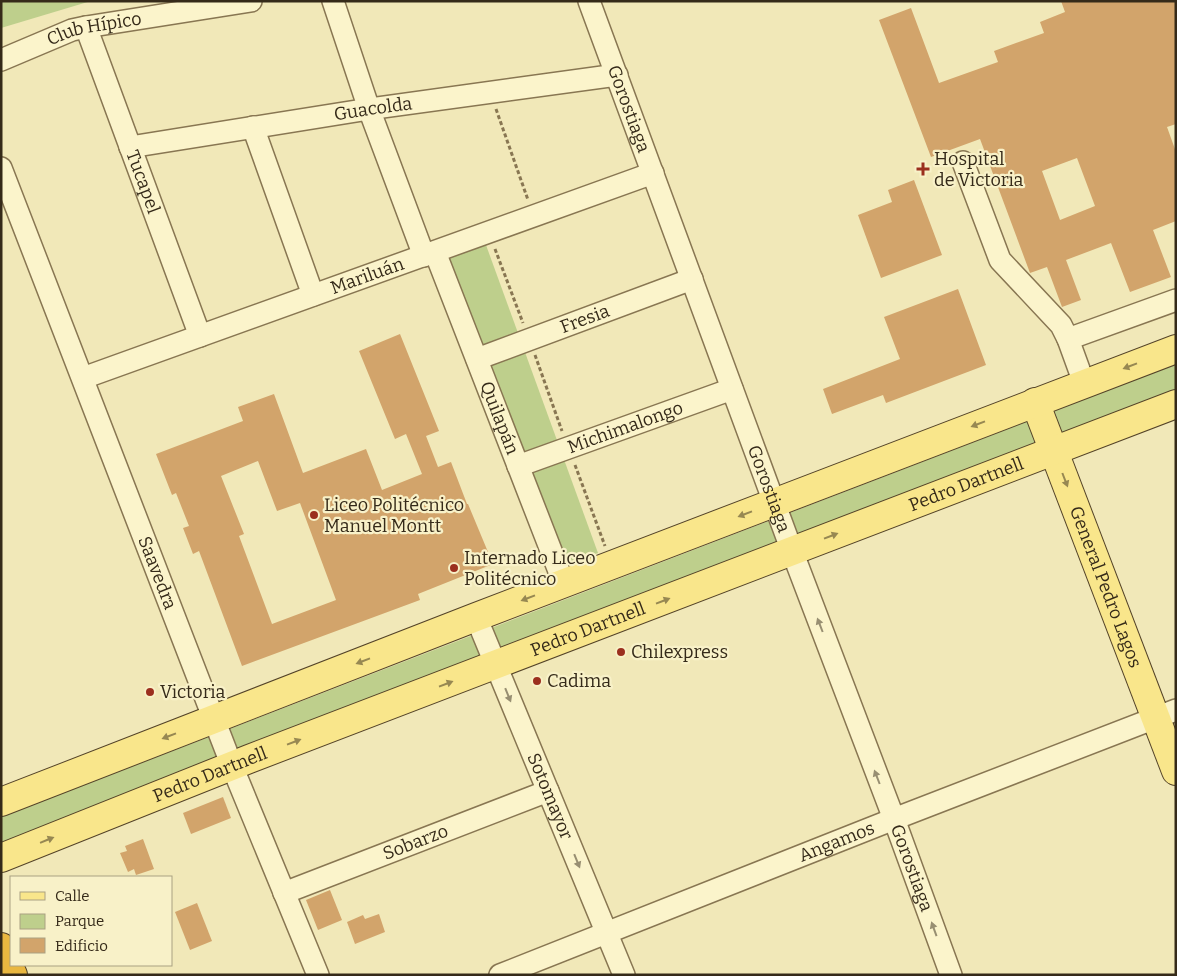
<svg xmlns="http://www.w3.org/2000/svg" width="1177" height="976" font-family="Bitter,serif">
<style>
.green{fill:#becf8c}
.building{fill:#d2a46b;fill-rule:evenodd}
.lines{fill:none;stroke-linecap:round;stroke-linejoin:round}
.minor-casing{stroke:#887652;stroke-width:24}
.major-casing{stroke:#544328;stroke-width:30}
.highway-casing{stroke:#544328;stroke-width:30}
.path{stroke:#887652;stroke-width:3;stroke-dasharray:4 2.5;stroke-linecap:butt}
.minor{stroke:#fbf4cb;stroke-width:21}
.major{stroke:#f9e68b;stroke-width:28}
.highway{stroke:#e9b740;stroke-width:28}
.oneway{fill:#978852}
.oneway2{fill:#988f72}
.poi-dot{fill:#9b2f1e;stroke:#f8f1c8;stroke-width:2}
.labels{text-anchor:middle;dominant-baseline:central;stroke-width:4.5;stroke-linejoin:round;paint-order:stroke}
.street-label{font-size:18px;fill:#352a19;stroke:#f8f1c8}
.poi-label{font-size:18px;fill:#352a19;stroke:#f8f1c8;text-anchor:start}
</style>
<rect width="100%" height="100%" fill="#f1e8b8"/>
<g class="green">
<path d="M 1,1 L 91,1 L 1,28 Z"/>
<path d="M 486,245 L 598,553 L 566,564 L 447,259 Z"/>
<path d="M 1176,364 L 1176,397 L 1,844 L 1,817 Z"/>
</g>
<g class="building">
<path d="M 1061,1 L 1176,1 L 1176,124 L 1167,127 L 1176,152 L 1176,221 L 1153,230 L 1171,277 L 1130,292 L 1111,243 L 1066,260 L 1081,300 L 1062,307 L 1047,267 L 1030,273 L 980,139 L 931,157 L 879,20 L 911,8 L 939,83 L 998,62 L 994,51 L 1044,33 L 1040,22 L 1065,12 ZM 1077,158 L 1095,206 L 1060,220 L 1042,171 Z"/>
<path d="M 914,180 L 942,255 L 881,278 L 858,215 L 892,202 L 888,190 Z"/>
<path d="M 958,289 L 986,365 L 886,403 L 883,395 L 832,414 L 823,389 L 900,359 L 884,317 Z"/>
<path d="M 400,334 L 439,431 L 426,436 L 438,467 L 451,462 L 467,504 L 468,504 L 493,564 L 418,594 L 420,600 L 242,666 L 199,551 L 193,554 L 183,528 L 189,526 L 176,493 L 172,495 L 156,454 L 243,421 L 238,407 L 274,394 L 303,473 L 366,449 L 382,490 L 422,474 L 406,434 L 395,439 L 359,351 ZM 258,461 L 277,511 L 300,503 L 336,600 L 272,624 L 239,536 L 244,534 L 221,476 Z"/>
<path d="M 223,797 L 231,818 L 191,834 L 183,813 Z"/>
<path d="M 143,839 L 154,869 L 136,875 L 134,869 L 128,872 L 120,853 L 127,851 L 125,846 Z"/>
<path d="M 330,890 L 342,920 L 318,930 L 306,900 Z"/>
<path d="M 197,903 L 212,941 L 190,950 L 175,912 Z"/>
<path d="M 379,914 L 385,932 L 355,944 L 347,922 L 363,915 L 365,919 Z"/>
</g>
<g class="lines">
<defs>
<g id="minor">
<path d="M 333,1 L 369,109 L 424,256"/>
<path id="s1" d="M 589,1 L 792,551 L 894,819 L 951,975"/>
<path id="s2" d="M 86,27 L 200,336"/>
<path id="s3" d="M 1,60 L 72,30 L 86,27 L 251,1"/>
<path d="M 253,127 L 313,295"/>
<path id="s4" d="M 130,147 L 369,109 L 617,75"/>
<path d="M 963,162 L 1000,260 L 1061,325 L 1068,339 L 1084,383"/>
<path id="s5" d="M 1,168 L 232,766 L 318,975"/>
<path id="s6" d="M 435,252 L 564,584"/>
<path d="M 1068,339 L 1176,300"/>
<path id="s7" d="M 477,359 L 692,279"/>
<path id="s8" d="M 83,378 L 653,173"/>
<path id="s9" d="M 518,466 L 732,389"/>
<path id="s10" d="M 476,617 L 624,975"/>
<path id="s11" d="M 284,893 L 548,791"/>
<path id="s12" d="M 500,975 L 894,819 L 1176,710"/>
</g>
<g id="major">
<path id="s13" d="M 1035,402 L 1176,771"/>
<path d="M 1,802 L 476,617 L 1176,349"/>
<path id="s14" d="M 1,858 L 249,759 L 1176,404"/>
</g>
<path id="highway" d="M 1,947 L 13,975"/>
</defs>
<use href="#minor" class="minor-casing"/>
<use href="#major" class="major-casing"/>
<use href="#highway" class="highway-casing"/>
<g class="path">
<path d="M 496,109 L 528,200"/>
<path d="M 495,249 L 523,323"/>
<path d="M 535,355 L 562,431"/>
<path d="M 575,465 L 605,546"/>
</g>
<use href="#minor" class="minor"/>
<use href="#major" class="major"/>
<use href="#highway" class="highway"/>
</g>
<defs><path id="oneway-solid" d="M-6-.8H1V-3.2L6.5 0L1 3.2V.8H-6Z" transform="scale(1.25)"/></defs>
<g class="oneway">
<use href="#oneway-solid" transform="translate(1130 366) rotate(159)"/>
<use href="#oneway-solid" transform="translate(978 424) rotate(159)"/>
<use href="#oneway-solid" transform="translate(1065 480) rotate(69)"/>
<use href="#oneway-solid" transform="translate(745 514) rotate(159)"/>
<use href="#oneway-solid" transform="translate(831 536) rotate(-21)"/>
<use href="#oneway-solid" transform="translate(528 598) rotate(159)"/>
<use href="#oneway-solid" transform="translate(663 601) rotate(-21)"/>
<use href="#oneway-solid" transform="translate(363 661) rotate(159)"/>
<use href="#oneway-solid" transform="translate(446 684) rotate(-21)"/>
<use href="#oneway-solid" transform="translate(169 736) rotate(159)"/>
<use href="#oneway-solid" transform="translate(294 742) rotate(-21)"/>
<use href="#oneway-solid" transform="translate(47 840) rotate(-22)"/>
</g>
<g class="oneway2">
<use href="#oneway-solid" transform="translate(820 625) rotate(-111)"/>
<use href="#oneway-solid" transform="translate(508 695) rotate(68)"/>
<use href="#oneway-solid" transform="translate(877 777) rotate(-111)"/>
<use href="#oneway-solid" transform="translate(577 861) rotate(68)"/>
<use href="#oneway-solid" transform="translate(934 929) rotate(-110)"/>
</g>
<g class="poi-dot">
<path d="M920.5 161.5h5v5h5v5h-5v5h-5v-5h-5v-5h5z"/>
<circle cx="314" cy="515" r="5"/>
<circle cx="454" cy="568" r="5"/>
<circle cx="621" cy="652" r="5"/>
<circle cx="537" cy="681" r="5"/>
<circle cx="150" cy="692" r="5"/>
</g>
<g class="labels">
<g class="street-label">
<text stroke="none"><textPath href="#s3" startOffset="99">Club Hípico</textPath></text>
<text stroke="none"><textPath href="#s1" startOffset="115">Gorostiaga</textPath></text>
<text stroke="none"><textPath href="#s4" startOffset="246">Guacolda</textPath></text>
<text stroke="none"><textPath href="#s2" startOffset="165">Tucapel</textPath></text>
<text stroke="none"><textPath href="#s8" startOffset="302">Mariluán</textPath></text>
<text stroke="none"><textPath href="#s7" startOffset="115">Fresia</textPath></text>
<text stroke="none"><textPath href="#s6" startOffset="178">Quilapán</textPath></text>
<text stroke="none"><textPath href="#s9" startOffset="114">Michimalongo</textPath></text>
<text stroke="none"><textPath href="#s14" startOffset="1035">Pedro Dartnell</textPath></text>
<text stroke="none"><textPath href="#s1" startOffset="520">Gorostiaga</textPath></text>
<text stroke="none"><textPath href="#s5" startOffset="434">Saavedra</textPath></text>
<text stroke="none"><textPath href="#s13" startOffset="198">General Pedro Lagos</textPath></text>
<text stroke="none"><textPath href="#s14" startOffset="630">Pedro Dartnell</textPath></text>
<text stroke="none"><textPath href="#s14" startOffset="225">Pedro Dartnell</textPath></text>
<text stroke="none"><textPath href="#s10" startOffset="194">Sotomayor</textPath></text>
<text stroke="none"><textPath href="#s12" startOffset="362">Angamos</textPath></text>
<text stroke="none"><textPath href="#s11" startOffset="141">Sobarzo</textPath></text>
<text stroke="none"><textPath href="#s1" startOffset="925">Gorostiaga</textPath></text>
</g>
<g class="poi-label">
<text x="934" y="159">Hospital<tspan x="934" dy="21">de Victoria</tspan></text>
<text x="324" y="505">Liceo Politécnico<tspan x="324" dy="21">Manuel Montt</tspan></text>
<text x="464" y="558">Internado Liceo<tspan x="464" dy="21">Politécnico</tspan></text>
<text x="631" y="652">Chilexpress</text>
<text x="547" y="681">Cadima</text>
<text x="160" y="692">Victoria</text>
</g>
</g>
<rect width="1177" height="976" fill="none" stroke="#352a19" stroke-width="5"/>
<rect x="10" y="876" width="162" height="90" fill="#f8f1c8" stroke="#aaa182"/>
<rect x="20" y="892" width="25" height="8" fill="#f9e68b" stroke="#aaa182"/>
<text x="55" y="901" font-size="15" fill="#352a19">Calle</text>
<rect x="20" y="914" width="25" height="15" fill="#becf8c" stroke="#aaa182"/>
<text x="55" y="926" font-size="15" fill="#352a19">Parque</text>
<rect x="20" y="938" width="25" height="15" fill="#d2a46b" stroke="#aaa182"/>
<text x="55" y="951" font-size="15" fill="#352a19">Edificio</text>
</svg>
